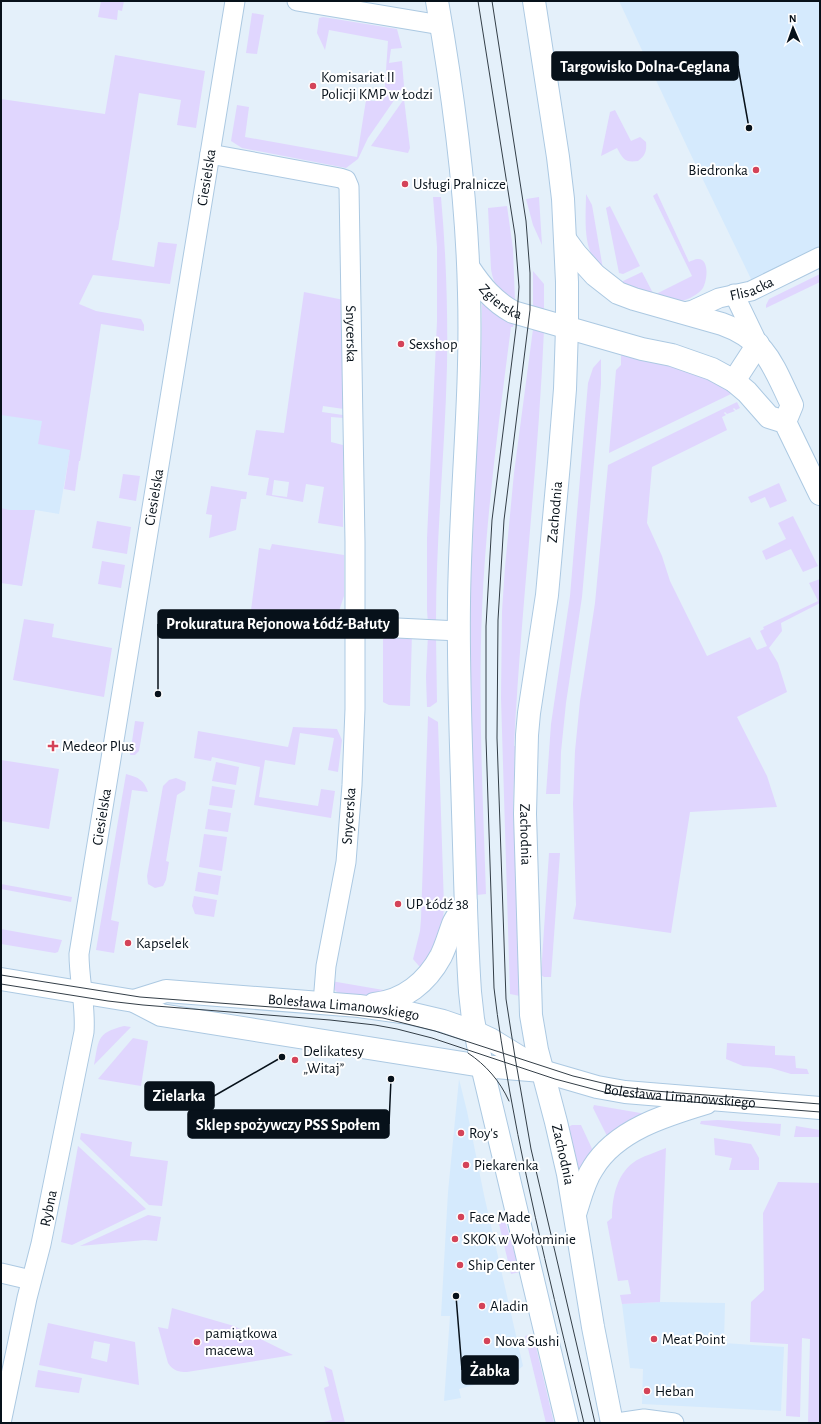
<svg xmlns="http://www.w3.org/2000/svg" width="821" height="1424" viewBox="0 0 821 1424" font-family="'Alegreya Sans',sans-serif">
	<rect width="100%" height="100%" fill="#e4f0fa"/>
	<g fill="#d5eafd">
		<path d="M619 1H820V248L752 281 690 153Z"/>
		<path d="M1 283 71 445 59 514 35 510 22 586 1 582Z"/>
		<path d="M459 1079 467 1111 484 1195 523 1366 512 1375 459 1389 461 1398 444 1401 450 1316H441L448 1192Z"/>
		<path d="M660 1302 725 1303 724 1343 784 1347 781 1411 642 1404 643 1369 630 1368 622 1304Z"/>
	</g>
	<g fill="#e0d6fe" fill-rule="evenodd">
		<path d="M101 1H124L122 11 118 10 117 20 98 17Z"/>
		<path d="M252 13 264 15 257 54 246 53Z"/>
		<path d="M323 17 397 29 402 48 391 49 389 63 402 61 404 86 368 138 358 159 346 168 242 148 231 141 237 105 249 107 245 137 357 157 366 100 374 101 384 99 388 41 329 30 325 50 317 33 319 18Z"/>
		<path d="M115 55 205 71 196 128 177 125 181 100 139 93 118 230H117L112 260 154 267 158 242 177 244 170 284 93 275 79 304 96 311 141 319 144 325V331L101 324 80 461H79L75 491 64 489 70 450 38 444 42 421 1 415V99L105 114Z"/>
		<path d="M404 99 410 148 408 153 371 146Z"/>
		<path d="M615 110 631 141 640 137 646 142C647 151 645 156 638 161 625 163 623 159 617 148L601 156 610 112Z"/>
		<path d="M657 193 689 262C691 261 695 259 698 259 710 259 707 281 703 288 696 297 685 301 675 302L623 285V281L642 272 654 295 692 276 653 196Z"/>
		<path d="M586 194 592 205 603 269C600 266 596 262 593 257 583 241 586 212 586 194Z"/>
		<path d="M433 197H441C446 253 448 310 447 366 445 451 436 536 436 621L428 624 427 610V538L437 321V247Z"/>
		<path d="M539 197 542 245 533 225 526 199Z"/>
		<path d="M507 206 513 249 515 302C501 291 494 288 491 269L488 208Z"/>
		<path d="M610 206 640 266 623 274 619 273 606 208Z"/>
		<path d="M533 271 544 284V312L533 308Z"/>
		<path d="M820 274V282L766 308V305L769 299Z"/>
		<path d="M304 292 344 300V409L323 406 322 412 343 415 344 418 331 417V442L343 445V527L318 523 324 487 306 484 303 502 266 495 269 478 248 475 256 430 284 433ZM274 480 289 482 287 497 272 495Z"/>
		<path d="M482 301C491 312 500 318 514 322L513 327H511C499 421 486 515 482 610 478 705 483 799 486 894L477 895 472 746 470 604 477 439 478 438 481 377Z"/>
		<path d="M531 326 544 330C538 469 521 607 514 746H515L513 807 520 996 510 994 501 698 502 611 505 567 514 473 533 329H531Z"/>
		<path d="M621 355 664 363 704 376 733 393 609 453 616 370 621 365Z"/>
		<path d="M601 359V384L582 597 566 703 561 752 560 794H546L551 724 570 596 588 383 593 368Z"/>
		<path d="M737 402 740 408 736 410 734 408 733 409 735 411 727 414 725 412 724 413 726 415 722 417 727 430 652 467 647 523 662 556 670 581 707 656 750 637 757 650 767 646 760 631 764 629 763 627 818 601 809 583 820 579V603L781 623 782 631 769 648 778 663 787 692 737 717 767 776 777 807 690 812 671 933 573 919 576 905 573 804 575 751 580 701 595 603 608 465Z"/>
		<path d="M123 474 140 476 136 501 119 498Z"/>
		<path d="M779 483 787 501 770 508 765 497 751 503 748 497Z"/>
		<path d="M211 486 247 492 246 499H241L236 530 209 538 212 515 206 514Z"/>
		<path d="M1 508 9 510H35L22 586 1 583Z"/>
		<path d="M793 516 818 566 803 572 791 549 766 560 762 551 786 539 778 523Z"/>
		<path d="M97 521 131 527 127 554 92 548Z"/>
		<path d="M272 544 344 555V596L339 611 338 618 269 617 250 618 259 548 270 550Z"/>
		<path d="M102 561 125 565 121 588 98 584Z"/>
		<path d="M24 619 54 624 52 637 112 648 104 697 13 680Z"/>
		<path d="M412 633 410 706 389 705 383 702V639L390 635Z"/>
		<path d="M428 634 436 638 437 702 430 707H427L426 677Z"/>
		<path d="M428 716 438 722 444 906 443 921 440 936 423 967 419 966 413 959 420 931 421 919Z"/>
		<path d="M135 721 144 722 139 751 135 755H130Z"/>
		<path d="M293 727 337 729 342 740 338 772 328 770 334 738 300 733 295 765 265 760 259 797 318 806 321 789 335 791 331 818 254 805 260 767 212 757 211 761 194 758 198 731 288 747Z"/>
		<path d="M1 760 59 769 49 829 1 821Z"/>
		<path d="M216 762 239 767 236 785 212 781Z"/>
		<path d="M126 774C138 777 144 780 148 792L132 790 111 920 119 922 114 953 96 950Z"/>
		<path d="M176 778 186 782 185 790 177 795 166 861 169 862 166 880 163 886 155 888 148 884 147 876 163 786 169 780Z"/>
		<path d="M212 786 235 790 232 808 209 805Z"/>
		<path d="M208 809 231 813 228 832 205 829Z"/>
		<path d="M204 834 227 837 222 871 199 867Z"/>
		<path d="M549 853H560L551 977H544L541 975Z"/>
		<path d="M198 872 221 876 218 895 195 891Z"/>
		<path d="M1 884 72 897 71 902 1 889Z"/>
		<path d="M194 896 217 900 214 917 195 914 192 906Z"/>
		<path d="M1 929 62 940 58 952 55 953 1 944Z"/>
		<path d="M331 981 395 992C379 995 333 1006 331 981Z"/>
		<path d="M124 1026 131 1027 94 1065C99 1040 96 1033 124 1026Z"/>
		<path d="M133 1038 148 1041 141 1086 98 1079Z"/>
		<path d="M727 1043 775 1046V1055L795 1056 796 1068 807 1069 809 1074H791L771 1068 743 1066 726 1059Z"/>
		<path d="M594 1105 652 1115 608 1138 593 1108Z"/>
		<path d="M718 1120 781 1124 780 1136 700 1124 701 1121Z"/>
		<path d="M572 1125H581L594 1153 579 1178 568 1127Z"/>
		<path d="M796 1126 820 1130V1137H794Z"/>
		<path d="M81 1133 132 1142 130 1156 168 1161 162 1206 149 1205 80 1139Z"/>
		<path d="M714 1138 751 1144 759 1158V1170H729L732 1158 715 1155Z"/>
		<path d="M78 1146 146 1209 72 1245 61 1242Z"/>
		<path d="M666 1148 660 1302 622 1304 620 1295 631 1294 628 1280 618 1281 607 1222 612 1218C612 1197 617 1172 637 1160 646 1155 657 1152 666 1148Z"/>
		<path d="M778 1182 820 1183V1423H808L810 1339 802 1338 800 1417 786 1416 788 1344 750 1342 751 1302 764 1290 763 1213Z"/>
		<path d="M148 1215 161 1217 157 1241 145 1240 80 1246Z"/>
		<path d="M497 1216 504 1217 520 1272 511 1274Z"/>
		<path d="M172 1308 234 1326 293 1355 187 1372C179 1372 173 1371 168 1363L158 1327 168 1329Z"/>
		<path d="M48 1323 135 1342 139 1385 39 1365ZM94 1341 110 1344 107 1362 91 1358Z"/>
		<path d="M533 1334 554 1423H546L525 1336Z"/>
		<path d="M324 1366 332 1370 345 1423H319L332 1420 324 1388 329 1386Z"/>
		<path d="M38 1370 82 1378 79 1393 35 1387Z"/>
	</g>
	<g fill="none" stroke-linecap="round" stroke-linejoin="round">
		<g stroke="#acc9e2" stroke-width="21">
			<g id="minor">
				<path d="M297 1 441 25"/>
				<path id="s1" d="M210 154 340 178 346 180 349 187 355 542V709L352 785 346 862 326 966 323 1003"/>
				<path d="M734 294 758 344"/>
				<path id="s2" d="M680 313 693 310 719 298 751 291 820 257"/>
				<path d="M356 626 459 631"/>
				<path d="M1 1273 31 1280"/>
				<path id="s3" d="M1 1423 27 1298 41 1244 84 1032C86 1006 79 980 79 954L235 1"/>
				<path d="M617 1423 644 1419 674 1423"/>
			</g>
		</g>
		<g stroke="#acc9e2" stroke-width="24">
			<g id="tertiary">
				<path d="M565 239 576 254 595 275 618 293 634 299 722 324C767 340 773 366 792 405L785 422"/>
				<path id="s4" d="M469 268C481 286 493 301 513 312L642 349 672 355 712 369 734 381 747 392 769 417 785 422 820 494"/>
				<path d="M734 381 758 344"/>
				<path id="s5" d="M1 979 134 1001 161 1015 482 1066 542 1071 597 1087 625 1092 820 1108"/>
				<path id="s6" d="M134 1001 166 991 359 1006 409 1013 443 1021 475 1032 490 1039 539 1069"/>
				<path d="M374 1004C404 1001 427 982 441 956 446 946 449 935 453 924 456 917 462 910 466 903"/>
				<path d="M575 1214C580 1199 584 1181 593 1168 616 1130 666 1115 706 1103"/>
			</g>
		</g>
		<g stroke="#acc9e2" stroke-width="24">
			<g id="secondary">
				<path d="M437 1C454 98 467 195 469 293 472 397 460 499 459 603 458 672 461 742 463 812 465 872 466 932 470 992L473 1019 482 1066 567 1423"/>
				<path id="s7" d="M534 1 558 157 563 199 567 282V328L565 389 559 463 547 595 529 713 527 735 525 814 531 1015 537 1050 556 1122 568 1174 593 1327 612 1423"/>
			</g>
		</g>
		<use href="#minor" stroke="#fff" stroke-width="19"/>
		<use href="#tertiary" stroke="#fff" stroke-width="22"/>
		<use href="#secondary" stroke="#fff" stroke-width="22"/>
		<g stroke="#333e47" stroke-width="1">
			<path d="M478 1 515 235 519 287 516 328 492 520 486 626V738L494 988C498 1024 504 1058 510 1093 530 1204 558 1313 584 1423"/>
			<path d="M492 1 526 221 530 273V310L504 520 498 620 497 738 506 999 515 1057 531 1149 595 1423"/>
			<path d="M1 975 140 997 298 1009 383 1018 435 1031 573 1076 615 1086 655 1091 820 1104"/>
			<path d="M1 984 108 1001 143 1005 330 1020 375 1025 397 1029 432 1038 555 1079 608 1093 641 1098 820 1112"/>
			<path d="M468 1053C486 1065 500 1081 509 1101"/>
		</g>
	</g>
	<g fill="#d44358" stroke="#fff" stroke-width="1.5">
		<circle cx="313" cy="86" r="4"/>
		<circle cx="756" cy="170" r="4"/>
		<circle cx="405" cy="184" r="4"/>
		<circle cx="401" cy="344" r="4"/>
		<path d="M51 740h4v4h4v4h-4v4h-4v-4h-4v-4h4z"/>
		<circle cx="398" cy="904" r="4"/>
		<circle cx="128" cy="943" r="4"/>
		<circle cx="295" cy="1060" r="4"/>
		<circle cx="461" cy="1133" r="4"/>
		<circle cx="466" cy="1165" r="4"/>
		<circle cx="461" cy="1217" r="4"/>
		<circle cx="455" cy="1239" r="4"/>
		<circle cx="460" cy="1265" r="4"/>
		<circle cx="482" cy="1306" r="4"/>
		<circle cx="654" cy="1339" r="4"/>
		<circle cx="487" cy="1341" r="4"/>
		<circle cx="197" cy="1342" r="4"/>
		<circle cx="647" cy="1391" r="4"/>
	</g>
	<g text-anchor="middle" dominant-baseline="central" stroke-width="4" stroke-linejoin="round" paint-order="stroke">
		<g font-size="15" fill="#07111a" stroke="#fff" text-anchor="start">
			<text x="321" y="77">Komisariat II<tspan x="321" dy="17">Policji KMP w Łodzi</tspan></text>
			<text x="748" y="170" text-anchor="end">Biedronka</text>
			<text x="413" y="184">Usługi Pralnicze</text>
			<text x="409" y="344">Sexshop</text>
			<text x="62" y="746">Medeor Plus</text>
			<text x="406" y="904">UP Łódź 38</text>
			<text x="136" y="943">Kapselek</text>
			<text x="303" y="1051">Delikatesy<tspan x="303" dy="17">„Witaj”</tspan></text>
			<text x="469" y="1133">Roy's</text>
			<text x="474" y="1165">Piekarenka</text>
			<text x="469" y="1217">Face Made</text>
			<text x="463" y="1239">SKOK w Wołominie</text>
			<text x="468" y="1265">Ship Center</text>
			<text x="490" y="1306">Aladin</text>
			<text x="205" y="1333">pamiątkowa<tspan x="205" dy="17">macewa</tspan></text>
			<text x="662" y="1339">Meat Point</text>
			<text x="495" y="1341">Nova Sushi</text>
			<text x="655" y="1391">Heban</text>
		</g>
		<g font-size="15" fill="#07111a" stroke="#fff">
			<text stroke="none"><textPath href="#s3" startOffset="1265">Ciesielska</textPath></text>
			<text stroke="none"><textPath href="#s2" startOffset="76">Flisacka</textPath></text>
			<text stroke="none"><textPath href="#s4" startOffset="47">Zgierska</textPath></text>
			<text stroke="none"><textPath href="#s1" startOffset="293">Snycerska</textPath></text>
			<text stroke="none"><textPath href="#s3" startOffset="941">Ciesielska</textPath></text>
			<text transform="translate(555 512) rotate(-85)">Zachodnia</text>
			<text stroke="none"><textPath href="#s3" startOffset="617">Ciesielska</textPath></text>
			<text transform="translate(349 816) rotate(-86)">Snycerska</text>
			<text stroke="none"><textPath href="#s7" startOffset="838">Zachodnia</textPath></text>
			<text stroke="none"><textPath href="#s6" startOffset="212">Bolesława Limanowskiego</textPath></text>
			<text stroke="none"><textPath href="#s5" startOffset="691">Bolesława Limanowskiego</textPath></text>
			<text stroke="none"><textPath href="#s7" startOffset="1162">Zachodnia</textPath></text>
			<text stroke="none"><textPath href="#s3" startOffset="220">Rybna</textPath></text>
		</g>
	</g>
	<path fill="none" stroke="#07111a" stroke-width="1.5" d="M749 128L738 66M158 694L158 624M282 1057L214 1096M391 1079L389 1124M456 1296L462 1370"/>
	<g fill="#07111a" stroke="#fff" stroke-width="1.5">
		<circle cx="749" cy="128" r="4"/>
		<circle cx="158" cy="694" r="4"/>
		<circle cx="282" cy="1057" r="4"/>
		<circle cx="391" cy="1079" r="4"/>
		<circle cx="456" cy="1296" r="4"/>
	</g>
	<g fill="#07111a" stroke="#07111a" stroke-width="1.5">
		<rect x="552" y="52" width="186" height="28" rx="4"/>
		<rect x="158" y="610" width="240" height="28" rx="4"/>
		<rect x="145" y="1082" width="69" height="28" rx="4"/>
		<rect x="188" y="1110" width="201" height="28" rx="4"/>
		<rect x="462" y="1356" width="56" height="28" rx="4"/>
	</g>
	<g font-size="16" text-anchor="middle" font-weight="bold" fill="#fff">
		<text x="645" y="72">Targowisko Dolna-Ceglana</text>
		<text x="278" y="629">Prokuratura Rejonowa Łódź-Bałuty</text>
		<text x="179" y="1101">Zielarka</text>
		<text x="288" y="1130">Sklep spożywczy PSS Społem</text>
		<text x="490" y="1376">Żabka</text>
	</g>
	<rect width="821" height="1424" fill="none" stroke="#07111a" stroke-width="4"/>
	<g transform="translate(793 28) rotate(358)" stroke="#ffffff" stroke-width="3" paint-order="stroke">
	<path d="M0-3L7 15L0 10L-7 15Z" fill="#07111a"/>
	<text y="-6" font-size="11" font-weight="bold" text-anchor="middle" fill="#07111a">N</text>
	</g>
</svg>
